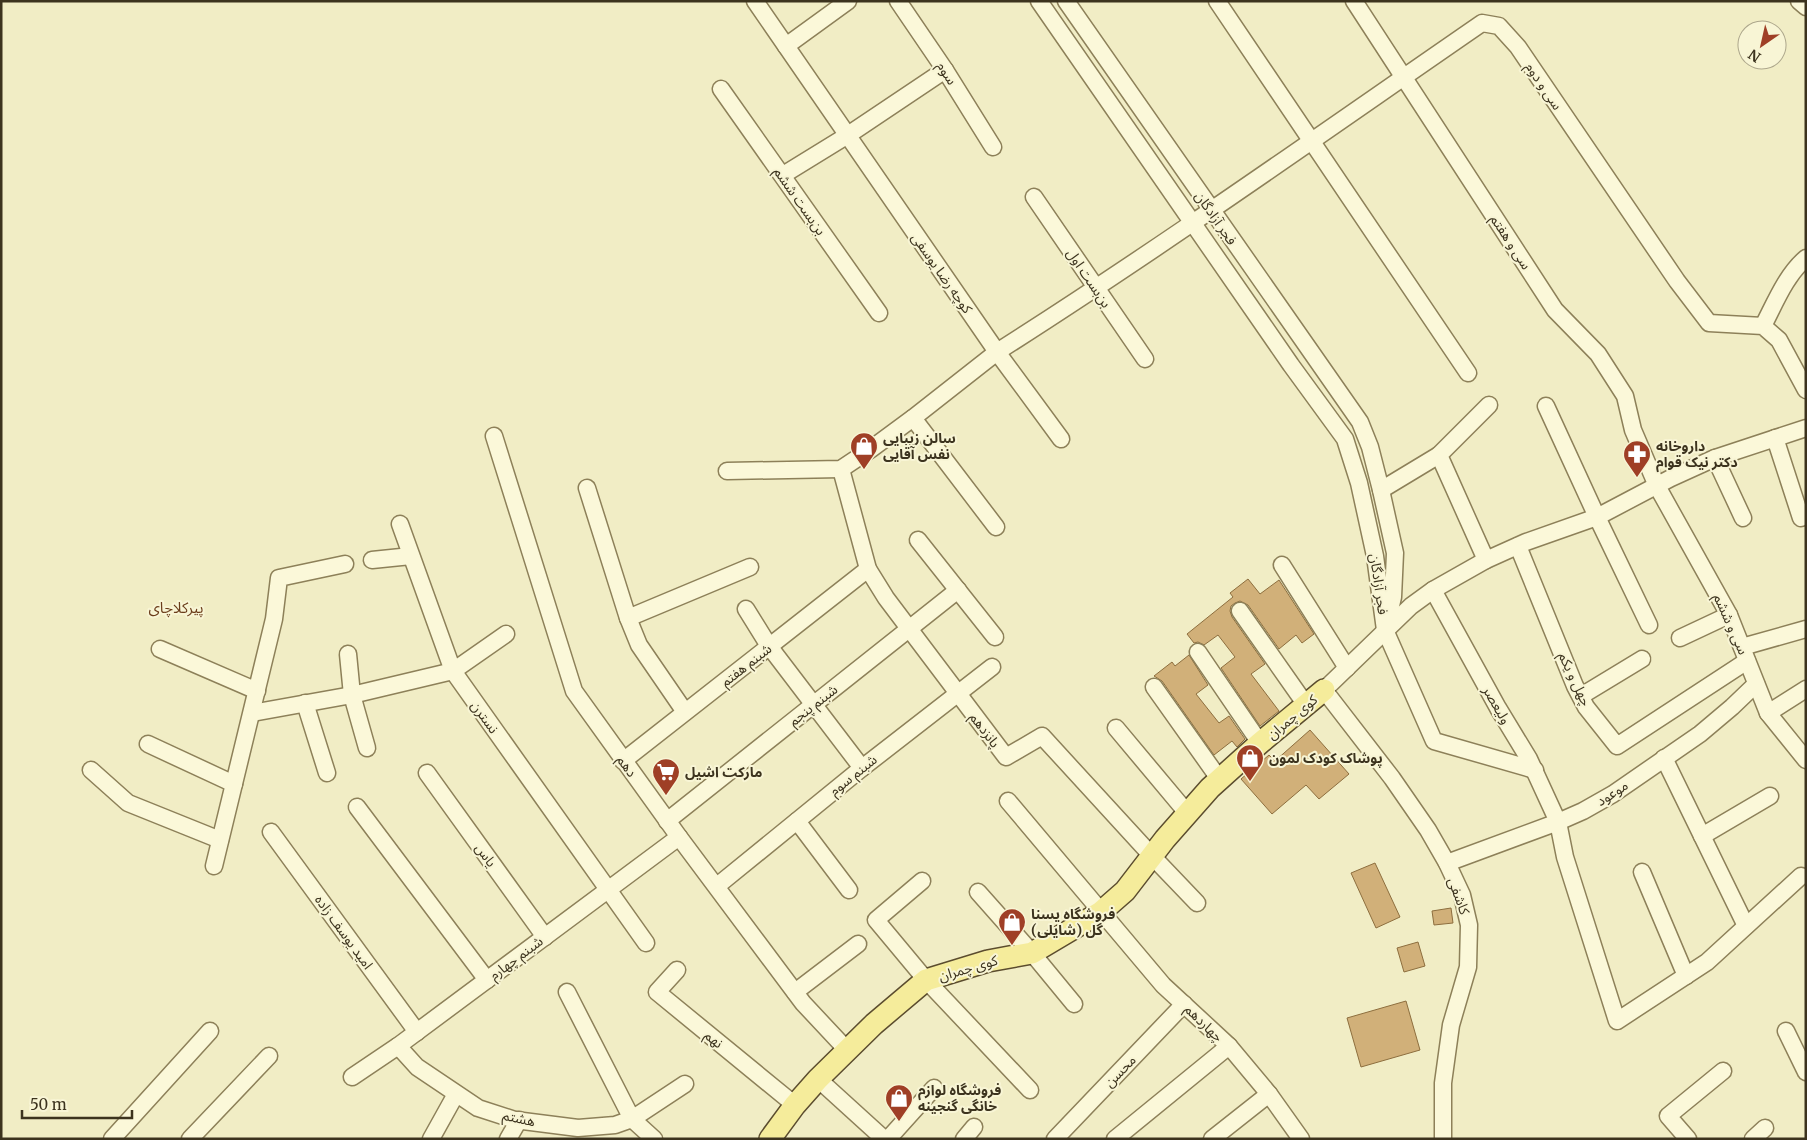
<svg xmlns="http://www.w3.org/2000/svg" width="1807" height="1140" viewBox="0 0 1807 1140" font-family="Merriweather,'Noto Sans Arabic',serif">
	<rect width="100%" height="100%" fill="#f1edc5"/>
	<g fill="#d1b079" stroke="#8d6e3e">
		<path d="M1248 579 1260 594 1279 580 1314 634 1302 643 1296 635 1279 649 1248 605 1240 601 1235 603 1231 606 1230 611 1232 617 1265 664 1251 674 1279 711 1260 726 1221 668 1235 657 1218 635 1204 645 1198 642 1194 643 1187 634 1233 597 1230 593Z"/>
		<path d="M1189 655 1208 685 1196 694 1219 723 1229 716 1245 739 1237 747 1232 741 1214 755 1162 681 1154 676 1172 662 1175 666Z"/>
		<path d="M1310 730 1349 774 1319 799 1306 785 1272 814 1241 779 1269 755 1275 761Z"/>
		<path d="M1375 863 1400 917 1376 928 1351 873Z"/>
		<path d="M1451 908 1453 923 1434 925 1432 911Z"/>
		<path d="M1418 942 1425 966 1404 972 1397 948Z"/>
		<path d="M1406 1001 1420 1050 1361 1067 1347 1018Z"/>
	</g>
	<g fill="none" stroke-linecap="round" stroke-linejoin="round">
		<g stroke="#8d8059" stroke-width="19">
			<g id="minor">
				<path d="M755 1 997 352C1162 247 1321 134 1482 23L1499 26 1518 47 1677 281 1709 323 1763 326 1779 340 1806 390"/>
				<path d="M898 1 945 70 993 147"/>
				<path d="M1039 1 1291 365 1345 439 1359 483 1375 556 1385 630 1434 741 1535 770"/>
				<path d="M1066 1 1360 422 1370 447 1381 490 1395 553 1393 597 1387 623"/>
				<path d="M1217 1 1468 373"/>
				<path d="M1354 1 1555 310 1598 354 1625 396 1633 430 1657 486 1729 615 1768 713 1806 760"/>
				<path d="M1799 1 1806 7"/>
				<path d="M786 46 848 1"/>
				<path d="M721 89 879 313"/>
				<path d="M783 175 848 135 945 70"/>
				<path d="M1034 197 1145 359"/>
				<path d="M1763 326C1775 303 1786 275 1806 258"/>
				<path d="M1546 406 1597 517 1649 625"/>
				<path d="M913 418 996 527"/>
				<path d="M494 436 574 691 679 837 803 1003 847 1050"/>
				<path d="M1775 438 1801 518"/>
				<path d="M1715 458 1743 518"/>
				<path d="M841 469 868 569 886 598 1006 757 1042 736 1152 856 1197 903"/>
				<path d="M727 471 841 469 871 449 913 418 997 352 1061 439"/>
				<path d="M587 488 628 618 639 645 685 712"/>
				<path d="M1381 490 1439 455"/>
				<path d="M400 524 453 671 646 943"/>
				<path d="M918 540 995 637"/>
				<path d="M1518 546 1575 686 1586 707 1617 746 1747 661"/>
				<path d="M372 560 411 556"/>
				<path d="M1486 560 1439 455 1489 405"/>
				<path d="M1282 565 1347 668"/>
				<path d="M1433 590 1498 708 1529 759 1558 822 1565 857 1617 1021 1707 962 1801 876"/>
				<path d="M746 609 769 646 862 768"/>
				<path d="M1240 611 1306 705"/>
				<path d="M628 618 750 567"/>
				<path d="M1680 638 1729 615"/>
				<path d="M1742 647 1806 629"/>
				<path d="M160 649 257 691"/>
				<path d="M1198 652 1260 743"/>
				<path d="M348 654 352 695 367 748"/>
				<path d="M1154 687 1220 780"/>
				<path d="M1581 696 1642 659"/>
				<path d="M305 703 327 773"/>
				<path d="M252 713 352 695 453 671 506 634"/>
				<path d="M1768 713 1806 689"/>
				<path d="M1116 728 1188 814"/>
				<path d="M148 744 234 784"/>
				<path d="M1664 758 1746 926"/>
				<path d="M623 761 868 569"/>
				<path d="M91 770 128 803 220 840"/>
				<path d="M427 773 545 937"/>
				<path d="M1008 801 1163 985 1229 1046 1269 1094 1301 1139"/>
				<path d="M357 807 487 980"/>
				<path d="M667 821 958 590"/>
				<path d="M797 821 849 890"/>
				<path d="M271 832 417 1032"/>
				<path d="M1702 836 1770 796"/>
				<path d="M1447 863 1558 822 1583 811 1613 794 1700 734 1732 707 1756 684"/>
				<path d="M214 866 274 619 279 578 345 564"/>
				<path d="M1642 872 1686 976"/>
				<path d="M922 881 876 920 926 980 1030 1090"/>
				<path d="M717 886 862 768 992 667"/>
				<path d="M978 892 1032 953 1074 1004"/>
				<path d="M677 970 657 992 795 1105"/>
				<path d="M567 992 632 1119 685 1084"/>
				<path d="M795 992 858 944"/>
				<path d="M1786 1031 1806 1072"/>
				<path d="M398 1046 417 1067 478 1108 515 1120 578 1128 615 1125 632 1119 654 1139"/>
				<path d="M352 1077 398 1046 679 837"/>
				<path d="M818 1079 884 1139"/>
				<path d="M112 1139 210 1031"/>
				<path d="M190 1139 269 1056"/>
				<path d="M431 1139 456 1094"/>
				<path d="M508 1139 519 1120"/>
				<path d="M888 1139 934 1088"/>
				<path d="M964 1139 974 1127"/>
				<path d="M1055 1139 1184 1004"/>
				<path d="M1115 1139 1229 1046"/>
				<path d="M1212 1139 1269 1094"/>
				<path d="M1443 1139V1083L1451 1025 1468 967 1469 925 1462 895 1447 863 1428 830 1392 778 1324 690 1411 606 1433 590 1486 560 1526 542 1597 517 1671 478 1715 458 1806 428"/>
				<path d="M1688 1139 1668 1116 1723 1071"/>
				<path d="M1753 1139 1765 1128"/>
			</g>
		</g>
		<g stroke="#5b4c2e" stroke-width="24">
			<path id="major" d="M770 1139 795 1105 818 1079 874 1024 926 980 988 961 1032 953 1101 912 1125 891 1165 839 1210 788 1260 743 1324 690"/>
		</g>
		<use href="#minor" stroke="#fbf8d9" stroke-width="16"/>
		<use href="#major" stroke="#f5ec9b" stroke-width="21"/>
	</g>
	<defs>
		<g id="shop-pin" transform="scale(1.4375)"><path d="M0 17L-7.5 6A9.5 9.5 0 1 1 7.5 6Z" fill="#9f3f26" stroke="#f8f5d5"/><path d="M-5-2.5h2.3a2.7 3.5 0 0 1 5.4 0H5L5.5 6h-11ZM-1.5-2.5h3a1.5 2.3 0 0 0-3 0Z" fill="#fff"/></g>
		<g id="pharmacy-pin" transform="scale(1.4375)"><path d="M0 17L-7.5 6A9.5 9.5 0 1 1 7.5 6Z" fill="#9f3f26" stroke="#f8f5d5"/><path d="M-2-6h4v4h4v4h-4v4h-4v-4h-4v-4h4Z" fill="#fff"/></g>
		<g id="supermarket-pin" transform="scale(1.4375)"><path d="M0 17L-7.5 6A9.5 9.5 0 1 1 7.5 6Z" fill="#9f3f26" stroke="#f8f5d5"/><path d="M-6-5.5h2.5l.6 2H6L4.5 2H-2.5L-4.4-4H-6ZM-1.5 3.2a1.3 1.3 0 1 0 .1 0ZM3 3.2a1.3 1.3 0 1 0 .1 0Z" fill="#fff"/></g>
	</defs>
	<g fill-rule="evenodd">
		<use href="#shop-pin" x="864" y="446"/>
		<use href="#pharmacy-pin" x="1637" y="454"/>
		<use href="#shop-pin" x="1250" y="758"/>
		<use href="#supermarket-pin" x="666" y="772"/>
		<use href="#shop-pin" x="1012" y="922"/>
		<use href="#shop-pin" x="899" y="1098"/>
	</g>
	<g text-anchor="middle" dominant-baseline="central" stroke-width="4" stroke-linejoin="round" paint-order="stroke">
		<g font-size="14" fill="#3c331e" stroke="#f8f5d5">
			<text transform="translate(947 73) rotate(57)">سوم</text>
			<text transform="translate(1544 86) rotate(56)">سی و دوم</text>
			<text transform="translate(800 201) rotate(55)">بن‌بست ششم</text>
			<text transform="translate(1216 218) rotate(55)">فجر آزادگان</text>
			<text transform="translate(1511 242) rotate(57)">سی و هفتم</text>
			<text transform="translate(942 273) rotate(55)">کوچه رضا یوسفی</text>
			<text transform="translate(1089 278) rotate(56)">بن‌بست اول</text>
			<text transform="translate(1379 584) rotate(82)">فجر آزادگان</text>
			<text transform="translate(1731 624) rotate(66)">سی و ششم</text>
			<text transform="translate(746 665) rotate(-38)">شبنم هفتم</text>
			<text transform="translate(1575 679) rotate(65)">چهل و یکم</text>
			<text transform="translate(813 705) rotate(-38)">شبنم پنجم</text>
			<text transform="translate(1497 705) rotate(60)">ولیعصر</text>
			<text transform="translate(485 717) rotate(54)">نسترن</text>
			<text transform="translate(1292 717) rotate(-40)">کوی چمران</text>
			<text transform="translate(985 730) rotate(53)">پانزدهم</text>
			<text transform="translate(627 766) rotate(54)">دهم</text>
			<text transform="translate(853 775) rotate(-39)">شبنم سوم</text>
			<text transform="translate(1612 793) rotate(-33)">موعود</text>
			<text transform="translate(486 855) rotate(54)">یاس</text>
			<text transform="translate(1459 896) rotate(70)">کاشفی</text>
			<text transform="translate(344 932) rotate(54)">امید یوسف زاده</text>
			<text transform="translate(516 958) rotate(-37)">شبنم چهارم</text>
			<text transform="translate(968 968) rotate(-16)">کوی چمران</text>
			<text transform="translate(1204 1023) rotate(44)">چهاردهم</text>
			<text transform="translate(714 1039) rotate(39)">نهم</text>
			<text transform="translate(1120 1071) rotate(-46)">محسن</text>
			<text transform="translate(519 1118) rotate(12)">هشتم</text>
		</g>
		<g font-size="14" font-weight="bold" fill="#3c331e" stroke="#f8f5d5" text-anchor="start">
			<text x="883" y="438">سالن زیبایی<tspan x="883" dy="16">نفس آقایی</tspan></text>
			<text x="1656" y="446">داروخانه<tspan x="1656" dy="16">دکتر نیک قوام</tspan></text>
			<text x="1269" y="758">پوشاک کودک لمون</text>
			<text x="685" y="772">مارکت اشیل</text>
			<text x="1031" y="914">فروشگاه یسنا<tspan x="1031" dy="16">گل (شایلی)</tspan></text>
			<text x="918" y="1090">فروشگاه لوازم<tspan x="918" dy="16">خانگی گنجینه</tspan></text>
		</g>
		<g font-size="15" fill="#6b3d1b" stroke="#f8f5d5">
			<text x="176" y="607">پیرکلاچای</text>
		</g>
	</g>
	<rect width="1807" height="1140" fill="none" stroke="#3c331e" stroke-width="5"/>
	<g transform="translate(1762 45) rotate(214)"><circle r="24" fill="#f8f5d5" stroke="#ada78c"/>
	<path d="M0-4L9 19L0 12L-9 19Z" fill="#9f3f26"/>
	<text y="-8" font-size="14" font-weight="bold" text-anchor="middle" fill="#3c331e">N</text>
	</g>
	<path d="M22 1110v8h110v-8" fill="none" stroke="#3c331e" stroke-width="2.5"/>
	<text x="30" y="1110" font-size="15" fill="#3c331e" stroke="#f8f5d5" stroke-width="4" paint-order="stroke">50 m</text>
</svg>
